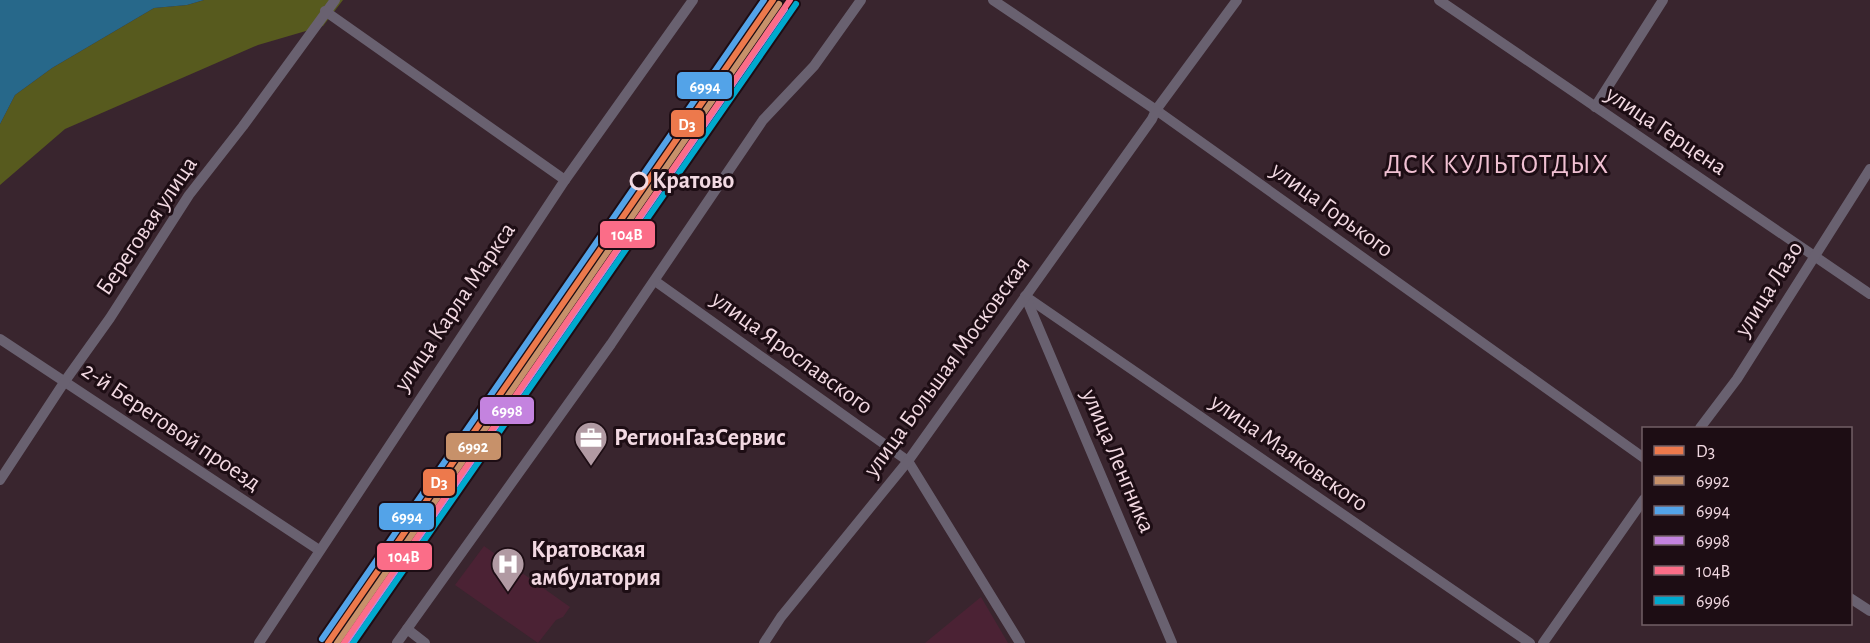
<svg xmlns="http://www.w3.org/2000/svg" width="1870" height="643" viewBox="0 0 1870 643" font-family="'Alegreya Sans',sans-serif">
	<rect width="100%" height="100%" fill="#39252e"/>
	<g fill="#4b2234">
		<path d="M484 546 570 607 563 617 556 620 538 643 455 585Z"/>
		<path d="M981 597 1008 643H925Z"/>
	</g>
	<path fill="#575a1e" d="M204 0H343L323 26 258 45 65 129 0 185V124L15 95 52 68 154 8 187 5Z"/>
	<path fill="#27688a" d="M0 0H204L187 5 154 8 52 68 15 95 0 124Z"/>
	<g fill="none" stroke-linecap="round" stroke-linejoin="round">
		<g stroke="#696170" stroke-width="10">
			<path d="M993 0 1156 110 1644 458"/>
			<path d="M1439 0 1870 294"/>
			<path d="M325 11 565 180"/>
			<path d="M1595 107 1663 0"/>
			<path d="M655 281 908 461 1020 643"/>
			<path d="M1025 296 1530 643"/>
			<path d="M1026 298 1172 643"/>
			<path d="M0 339 319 550"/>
			<path d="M1700 428 1737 379 1870 169"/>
			<path d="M0 480 65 381 110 318 189 195 243 126 335 0"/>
			<path d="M1850 598 1870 611"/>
			<path d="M407 629 425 643"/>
			<path d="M259 643 565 180 693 0"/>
			<path d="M397 643 611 344 763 120 814 66 861 0"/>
			<path d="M764 643 781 617 908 461 1152 119 1156 110 1237 0"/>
			<path d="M1543 643 1644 499"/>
		</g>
		<g stroke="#1d0d14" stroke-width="10">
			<path id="rail-1" d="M328 643 773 0"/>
		</g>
		<g stroke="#1d0d14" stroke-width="10">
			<path id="rail-2" d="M337 643 779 4"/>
		</g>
		<g stroke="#1d0d14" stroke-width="10">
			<path id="rail-3" d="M322 639 764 0"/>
		</g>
		<g stroke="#1d0d14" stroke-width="10">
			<path id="rail-4" d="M346 643 785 9"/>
		</g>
		<g stroke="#1d0d14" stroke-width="10">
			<path id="rail-5" d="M344 643 790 0"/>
		</g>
		<g stroke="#1d0d14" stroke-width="10">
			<path id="rail-6" d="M353 643 796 4"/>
		</g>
		<use href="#rail-1" stroke="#ed794c" stroke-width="6"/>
		<use href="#rail-2" stroke="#c7916a" stroke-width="6"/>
		<use href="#rail-3" stroke="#53a3e8" stroke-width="6"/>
		<use href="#rail-4" stroke="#c483df" stroke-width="6"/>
		<use href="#rail-5" stroke="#fb6d88" stroke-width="6"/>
		<use href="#rail-6" stroke="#00a9ce" stroke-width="6"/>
	</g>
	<defs>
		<g id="office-pin" transform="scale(1.725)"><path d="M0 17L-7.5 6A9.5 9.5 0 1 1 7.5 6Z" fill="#b19aa3" stroke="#1d0d14"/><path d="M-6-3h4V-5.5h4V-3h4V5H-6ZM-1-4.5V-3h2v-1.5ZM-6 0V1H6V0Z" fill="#fff"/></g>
		<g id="hospital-pin" transform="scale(1.725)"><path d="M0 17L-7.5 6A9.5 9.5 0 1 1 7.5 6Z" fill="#b19aa3" stroke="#1d0d14"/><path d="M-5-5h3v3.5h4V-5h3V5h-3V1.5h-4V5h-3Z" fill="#fff"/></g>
	</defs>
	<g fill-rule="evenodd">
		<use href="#office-pin" x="591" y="438"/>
		<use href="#hospital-pin" x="508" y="564"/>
	</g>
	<circle fill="#1d0d14" stroke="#f2d9e2" stroke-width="3" cx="639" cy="181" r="8"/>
	<g text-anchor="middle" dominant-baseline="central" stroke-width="6" stroke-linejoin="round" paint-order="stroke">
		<g font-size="24" fill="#f2d9e2" stroke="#1d0d14">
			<text transform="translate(1666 131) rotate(34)">улица Герцена</text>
			<text transform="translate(1332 210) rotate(36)">улица Горького</text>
			<text transform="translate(147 226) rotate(-56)">Береговая улица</text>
			<text transform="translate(1769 289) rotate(-58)">улица Лазо</text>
			<text transform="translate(455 307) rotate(-56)">улица Карла Маркса</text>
			<text transform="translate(792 353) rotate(36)">улица Ярославского</text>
			<text transform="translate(947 367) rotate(-54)">улица Большая Московская</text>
			<text transform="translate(171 427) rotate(34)">2-й Береговой проезд</text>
			<text transform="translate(1289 453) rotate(35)">улица Маяковского</text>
			<text transform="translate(1118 461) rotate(67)">улица Ленгника</text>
		</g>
		<g font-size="24" font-weight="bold" fill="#f2d9e2" stroke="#1d0d14" text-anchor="start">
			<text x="652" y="181">Кратово</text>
		</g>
		<g font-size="24" font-weight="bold" fill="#f2d9e2" stroke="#1d0d14" text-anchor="start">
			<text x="614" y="438">РегионГазСервис</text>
			<text x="531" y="550">Кратовская<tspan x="531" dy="28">амбулатория</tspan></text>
		</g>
		<g font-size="27" letter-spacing="1.5" fill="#f0c0d2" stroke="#1d0d14">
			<text x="1497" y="164">ДСК КУЛЬТОТДЫХ</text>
		</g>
	</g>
	<g stroke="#1d0d14" stroke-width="2">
		<rect x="676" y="71" width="57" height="29" rx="6" fill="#53a3e8"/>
		<rect x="670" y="109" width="35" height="29" rx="6" fill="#ed794c"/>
		<rect x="599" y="220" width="57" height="29" rx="6" fill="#fb6d88"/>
		<rect x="479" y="396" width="56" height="29" rx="6" fill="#c483df"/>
		<rect x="445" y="432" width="57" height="29" rx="6" fill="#c7916a"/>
		<rect x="422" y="468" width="34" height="29" rx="6" fill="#ed794c"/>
		<rect x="378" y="502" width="57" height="29" rx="6" fill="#53a3e8"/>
		<rect x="376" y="542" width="57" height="29" rx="6" fill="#fb6d88"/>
	</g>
	<g font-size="16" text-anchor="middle" font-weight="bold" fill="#fff">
		<text x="705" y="92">6994</text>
		<text x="687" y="130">D3</text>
		<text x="627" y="240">104В</text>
		<text x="507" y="416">6998</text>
		<text x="473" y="452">6992</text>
		<text x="439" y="488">D3</text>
		<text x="407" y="522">6994</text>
		<text x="404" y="562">104В</text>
	</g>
	<rect x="1642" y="427" width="210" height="198" fill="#1d0d14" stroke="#725f66" stroke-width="1.5"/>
	<rect x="1654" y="446" width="30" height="9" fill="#ed794c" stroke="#725f66" stroke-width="1.5"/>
	<text x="1696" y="457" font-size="18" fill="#f2d9e2">D3</text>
	<rect x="1654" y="476" width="30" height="9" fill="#c7916a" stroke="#725f66" stroke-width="1.5"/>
	<text x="1696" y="487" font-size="18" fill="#f2d9e2">6992</text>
	<rect x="1654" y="506" width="30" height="9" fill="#53a3e8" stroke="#725f66" stroke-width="1.5"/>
	<text x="1696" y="517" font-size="18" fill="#f2d9e2">6994</text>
	<rect x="1654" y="536" width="30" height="9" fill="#c483df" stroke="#725f66" stroke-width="1.5"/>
	<text x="1696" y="547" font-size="18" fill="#f2d9e2">6998</text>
	<rect x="1654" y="566" width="30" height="9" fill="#fb6d88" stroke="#725f66" stroke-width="1.5"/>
	<text x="1696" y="577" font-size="18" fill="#f2d9e2">104В</text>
	<rect x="1654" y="596" width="30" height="9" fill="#00a9ce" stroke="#725f66" stroke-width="1.5"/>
	<text x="1696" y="607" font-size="18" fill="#f2d9e2">6996</text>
</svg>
